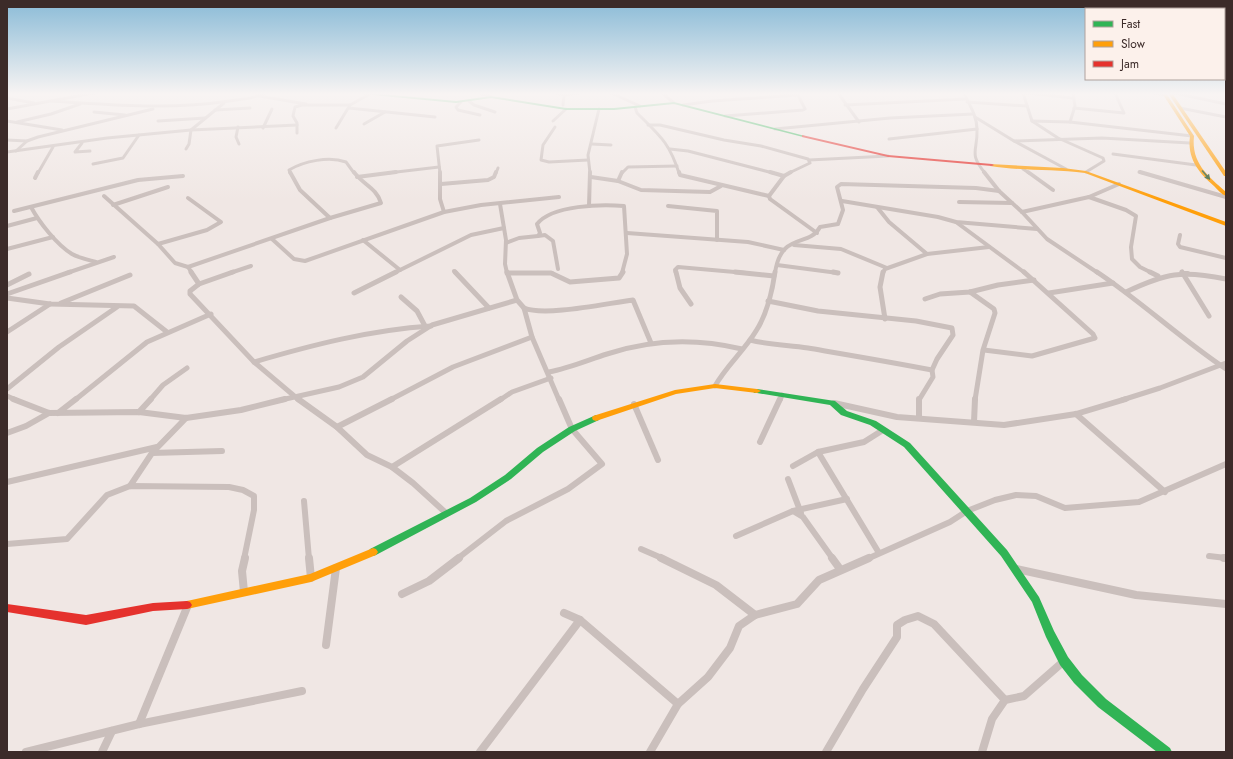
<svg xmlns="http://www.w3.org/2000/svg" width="1233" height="759" viewBox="0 0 1233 759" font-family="Jost,sans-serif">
	<rect width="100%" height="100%" fill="#f0e7e4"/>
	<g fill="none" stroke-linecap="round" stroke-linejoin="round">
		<g stroke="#cabfbc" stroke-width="3">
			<path d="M479 93 491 97"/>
			<path d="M556 93 564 95 563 105"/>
			<path d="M611 93 640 106"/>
			<path d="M662 93 674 103"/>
			<path d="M838 93 859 122"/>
			<path d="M964 93C969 104 977 116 977 129 978 152 968 152 985 173"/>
			<path d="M1023 93 1032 121 1058 138 1103 158 1104 161 1086 172"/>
			<path d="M1027 93 1073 98"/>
			<path d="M1153 93 1165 95"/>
			<path d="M1174 93 1226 104"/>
			<path d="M564 95 579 93"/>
			<path d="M259 96 306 104"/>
			<path d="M7 98 34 103"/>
			<path d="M52 101C111 105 170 110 229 101 242 99 254 99 265 93"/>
			<path d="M469 101 474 105 495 112"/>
			<path d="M461 102 456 107 458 110 480 115"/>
			<path d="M967 102 1027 106"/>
			<path d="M683 105 712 101 798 95"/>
			<path d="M845 105 966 99"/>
			<path d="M635 107 637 113C660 136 669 142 679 173"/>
			<path d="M349 108 435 117"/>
			<path d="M1074 108 1124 113 1115 93"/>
			<path d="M1180 108 1226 117"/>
			<path d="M7 109 94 93"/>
			<path d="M215 110 250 108"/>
			<path d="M94 112 125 115"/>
			<path d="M725 116 803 110 805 109 797 93"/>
			<path d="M975 117 1014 141 1066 169"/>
			<path d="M7 121 62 130"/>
			<path d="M158 121 205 118"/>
			<path d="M553 121 566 109"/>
			<path d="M1032 121 1070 122 1192 136"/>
			<path d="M17 122 51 114 80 104"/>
			<path d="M1070 122 1075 106 1073 93"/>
			<path d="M364 124 385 112"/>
			<path d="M648 125H660L724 140 761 146 808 159 810 163 789 173"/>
			<path d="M238 127 236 137 239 144"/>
			<path d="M555 127 543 145 541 160 549 162 588 160"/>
			<path d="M263 128 272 109"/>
			<path d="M336 128 350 105 368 95"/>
			<path d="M775 129 890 118 973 114"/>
			<path d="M297 133V123L293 116 295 107 302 105H350"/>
			<path d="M889 139 977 129"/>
			<path d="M7 140 27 141"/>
			<path d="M1014 141 1102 138 1190 143"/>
			<path d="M82 143 75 152 90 151"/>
			<path d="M592 144 611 145"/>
			<path d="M186 149 189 144 191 130 224 103"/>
			<path d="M670 149 688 151 773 173"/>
			<path d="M16 151 27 141 38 137 153 109"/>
			<path d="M7 152 107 138 191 130 297 125"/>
			<path d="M1113 154 1196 165"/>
			<path d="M809 160 888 156"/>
			<path d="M93 164 123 158 139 135"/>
			<path d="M1023 169 1029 173"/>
			<path d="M1139 172 1143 173"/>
			<path d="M38 173 53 147"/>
			<path d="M290 173 289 170C304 161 329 156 346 162L354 173"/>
			<path d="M388 173 439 167"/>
			<path d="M440 173 437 146 479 140"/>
			<path d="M496 173 498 168"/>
			<path d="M590 173 588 155 599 109"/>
			<path d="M622 173 628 167 677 166"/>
		</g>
		<g stroke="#cabfbc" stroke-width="4">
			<path d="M290 172 300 190 330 218"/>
			<path d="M440 172V199L444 212"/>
			<path d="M679 172 680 175 769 196"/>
			<path d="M770 172 784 176 791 172"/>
			<path d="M984 172 999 191 1022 212 1047 239 1098 273"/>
			<path d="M1028 172 1053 190"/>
			<path d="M1140 172 1226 197"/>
			<path d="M784 176 769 196 770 199 817 233"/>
			<path d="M357 177 396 172"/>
			<path d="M591 177 618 181 641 190 710 192 721 186"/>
			<path d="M35 178 38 172"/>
			<path d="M618 181 622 172"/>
			<path d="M441 184 488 180 494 177 496 172"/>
			<path d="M104 196 158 244 175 263 188 267 330 218"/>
			<path d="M1089 197 1126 210 1136 216 1131 247 1132 259 1140 267 1152 273"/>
			<path d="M842 201 938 217 956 222 1037 229"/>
			<path d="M959 202 1012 203"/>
			<path d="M500 204 506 240 505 264 507 273"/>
			<path d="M113 205 168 187"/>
			<path d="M589 206 590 172"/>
			<path d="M668 206 717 211V240"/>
			<path d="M31 207C39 222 57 245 72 254 79 258 89 260 96 262"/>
			<path d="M877 207 889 222 927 254"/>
			<path d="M14 211 138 180 183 176"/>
			<path d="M1022 212 1089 197 1119 184"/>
			<path d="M330 218 381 203C377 188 362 184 354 172"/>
			<path d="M956 222 1025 273"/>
			<path d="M7 226 37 218"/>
			<path d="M627 233 748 242 784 250"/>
			<path d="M1180 235 1178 244 1180 247 1226 258"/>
			<path d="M538 236 545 235 553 241 558 269"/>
			<path d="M272 239 294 259 305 261 444 212 481 205 559 197"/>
			<path d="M363 240 400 270"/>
			<path d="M506 243 519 238 538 236 540 233 537 224C552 205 602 204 624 206L627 254 622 273"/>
			<path d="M158 244 207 230 221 222 188 198"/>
			<path d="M794 245 841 249 887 268"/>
			<path d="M7 249 53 237"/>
			<path d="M777 265 838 273"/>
			<path d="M188 267 192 273"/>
			<path d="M454 271 456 273"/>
			<path d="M1182 272 1183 273"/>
			<path d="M67 273 114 257"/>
			<path d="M230 273 251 266"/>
			<path d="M394 273 471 235 504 228"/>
			<path d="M507 273H552"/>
			<path d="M676 273 675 270 678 267 746 273"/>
			<path d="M775 273C781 231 809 248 820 227L838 224 843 210 837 187 841 184 976 188 999 191"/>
			<path d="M883 273 885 269 927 254 989 247"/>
			<path d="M1182 273H1188"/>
		</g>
		<g stroke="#cabfbc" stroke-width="5">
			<path d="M191 272 199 284"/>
			<path d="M233 272 199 284 190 291V294L254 362 299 400"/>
			<path d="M455 272 489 308"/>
			<path d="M507 272 517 300 524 308 532 337 559 400"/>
			<path d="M676 272 680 288 691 304"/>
			<path d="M735 272 774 276"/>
			<path d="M833 272 838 273"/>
			<path d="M883 272 880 287 885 319"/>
			<path d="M1097 272C1142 302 1181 339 1226 369"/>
			<path d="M1150 272 1158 276"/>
			<path d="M1182 272 1209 316"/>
			<path d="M507 273H551L570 282 619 278 623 272"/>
			<path d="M7 285 29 274"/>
			<path d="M970 292 994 309 995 313 983 350 975 400"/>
			<path d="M1126 292C1166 273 1182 270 1226 279"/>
			<path d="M354 293 396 272"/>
			<path d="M1049 293 1113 283"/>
			<path d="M7 294 70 272"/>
			<path d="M401 297 417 311 425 326"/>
			<path d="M7 298 50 304 134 306 167 332"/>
			<path d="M925 299 940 294 970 292 998 285 1034 280"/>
			<path d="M768 301 818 311 916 321 952 328 953 335 937 359 932 370 933 377 919 400"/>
			<path d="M61 303 130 275"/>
			<path d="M524 308C545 317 608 303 633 300L651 343"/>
			<path d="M7 332 50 304"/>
			<path d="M750 340C769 345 788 345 808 348 849 355 891 362 932 370"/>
			<path d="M984 350 1032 356 1095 338 1093 334 1024 272"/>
			<path d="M254 362C312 345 370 330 431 326"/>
			<path d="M549 372C569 368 588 360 607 354 652 339 696 338 742 349"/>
			<path d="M715 386C726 366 744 351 756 331 767 314 772 293 775 272"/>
			<path d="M7 389 59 347 117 307"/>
			<path d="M7 396 16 400"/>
			<path d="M75 400 147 342 211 314"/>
			<path d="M150 400 163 385 187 368"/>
			<path d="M281 400 339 387 363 377 407 341 432 325 517 300"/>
			<path d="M390 400 453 367 532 337"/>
			<path d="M500 400 512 392 551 378"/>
			<path d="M780 400 782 395"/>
			<path d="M1122 400 1160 388 1226 363"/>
		</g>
		<g stroke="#cabfbc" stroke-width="6">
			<path d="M13 399 49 413 139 412 186 418 241 410 285 399"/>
			<path d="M298 399 337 427 367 455 392 467 413 483 446 513"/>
			<path d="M919 399V418"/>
			<path d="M834 403 897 417 1004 425 1076 414 1126 399"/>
			<path d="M634 404 658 460"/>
			<path d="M139 412 151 399"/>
			<path d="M58 413 76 399"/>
			<path d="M1076 414 1165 492"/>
			<path d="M974 422 975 399"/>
			<path d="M337 427 392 399"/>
			<path d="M7 433 26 426 49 413"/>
			<path d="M760 442 780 399"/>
			<path d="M818 452 879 553"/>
			<path d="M152 453 222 451"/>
			<path d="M793 466 818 452 864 442 883 430"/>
			<path d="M392 467 501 399"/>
			<path d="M788 479 801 513"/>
			<path d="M7 482 157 447"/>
			<path d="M130 486 152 453 186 418"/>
			<path d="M304 501 309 559"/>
			<path d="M793 511 847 499"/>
			<path d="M736 536 793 511 803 517 833 559"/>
			<path d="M7 544 67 539 107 495 130 486 229 487 243 490 254 496V510L244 559"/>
			<path d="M641 549 664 559"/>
			<path d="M1209 556 1226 558"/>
			<path d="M457 559 506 521 568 489 602 464 572 429 559 399"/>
			<path d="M867 559 950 522 967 511 995 500 1016 495 1036 496 1065 508 1139 502 1226 464"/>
		</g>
		<g stroke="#cabfbc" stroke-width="8">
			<path d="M309 558 311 578"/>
			<path d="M661 558 716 585 755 615"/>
			<path d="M832 558 840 569"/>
			<path d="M1224 558H1226"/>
			<path d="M1016 569 1136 595 1226 604"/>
			<path d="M244 592 242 571 245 558"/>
			<path d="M402 594 429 581 459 558"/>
			<path d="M564 613 580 620 678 704"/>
			<path d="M326 645 336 568"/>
			<path d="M139 724 188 605"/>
			<path d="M26 752 139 724 302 691"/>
			<path d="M102 752 112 731"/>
			<path d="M480 752 580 620"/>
			<path d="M650 752 678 704 708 677 730 648 739 626 755 615 797 604 819 580 869 558"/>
			<path d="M826 752 863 689 897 637V625L905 620 918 616 934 624 1005 700"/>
			<path d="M982 752 992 719 1005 700 1024 696 1064 661"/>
		</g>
		<g fill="#30b455" fill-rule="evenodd">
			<path d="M352 93H370L456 101 491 96 566 108H614L674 102 805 136 803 137 674 104 614 110H566L491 98 456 103Z"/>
			<path d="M754 389H757L835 401 847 411 876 421 910 443 1007 550 1039 597 1054 631 1068 657 1082 675 1106 699 1170 748 1172 752H1157L1098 707 1074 683 1060 665 1046 637 1032 602 1001 556 904 447 870 425 841 415 830 405 757 393H754L753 391Z"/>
			<path d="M596 415 599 416 600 418 599 420 575 431 543 452 511 479 476 502 376 555 373 556 370 555 368 552 370 549 470 498 505 475 537 448 569 427Z"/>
		</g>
		<g fill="#ff9f0a" fill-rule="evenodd">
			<path d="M1162 93H1166L1194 136C1191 163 1208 176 1226 192V196C1221 194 1218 190 1214 186 1198 172 1187 158 1190 136Z"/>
			<path d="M1168 93H1172L1226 172V176H1224Z"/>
			<path d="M990 164 1063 168 1086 171 1226 222V226L1085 173C1054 169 1022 171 990 166Z"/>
			<path d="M715 384 757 389 761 391 757 393 715 388 676 394 596 421 593 420 592 418 593 416 675 390Z"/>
			<path d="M373 548 376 549 378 552 376 555 311 582 187 609 184 608 182 605 184 602 187 601 310 574Z"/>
		</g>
		<g fill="#e5322d" fill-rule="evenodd">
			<path d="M802 135 888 155 992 164 994 165 992 166 888 157 802 137Z"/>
			<path d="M187 601 190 602 192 605 190 608 187 609 153 611 86 625 7 612V604L86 615 153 603Z"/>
		</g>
	</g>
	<defs><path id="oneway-solid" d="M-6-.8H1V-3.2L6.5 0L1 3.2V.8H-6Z"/></defs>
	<use fill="#37623b" href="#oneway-solid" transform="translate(1206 175) rotate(49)"/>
	<linearGradient id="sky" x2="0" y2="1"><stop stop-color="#8abbd7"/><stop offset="0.47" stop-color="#f8f4f3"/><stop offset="1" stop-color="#f8f4f3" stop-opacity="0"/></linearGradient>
	<rect width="1233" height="200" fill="url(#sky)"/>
	<rect width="1233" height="759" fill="none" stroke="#3c2b29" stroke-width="16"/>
	<rect x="1085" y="8" width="140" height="72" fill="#fcf1eb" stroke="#afa29d"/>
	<rect x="1093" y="21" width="20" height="6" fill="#30b455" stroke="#afa29d"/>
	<text x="1121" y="28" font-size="12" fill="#3c2b29">Fast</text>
	<rect x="1093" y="41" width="20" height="6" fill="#ff9f0a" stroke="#afa29d"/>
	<text x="1121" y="48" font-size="12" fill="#3c2b29">Slow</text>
	<rect x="1093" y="61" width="20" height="6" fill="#e5322d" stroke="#afa29d"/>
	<text x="1121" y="68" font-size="12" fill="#3c2b29">Jam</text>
</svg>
